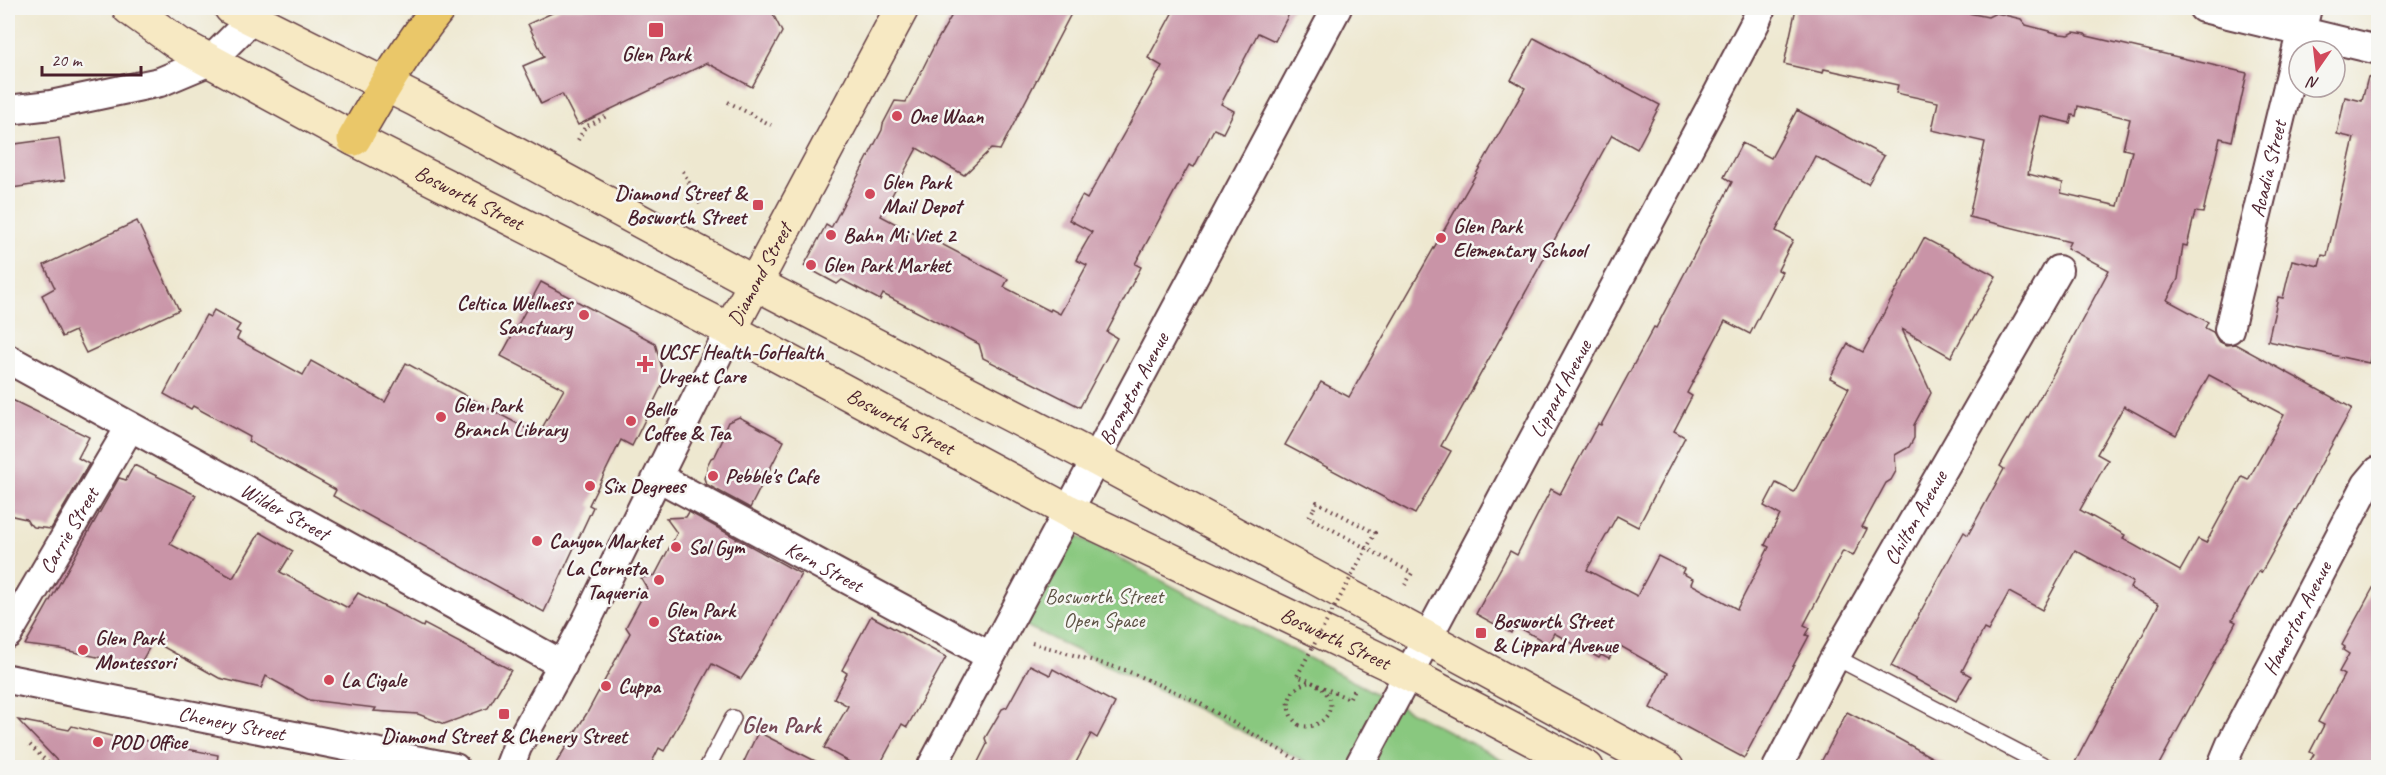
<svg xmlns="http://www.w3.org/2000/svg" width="2386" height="775" viewBox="0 0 2386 775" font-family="Caveat,sans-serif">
	<rect width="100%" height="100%" fill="#f6f6f2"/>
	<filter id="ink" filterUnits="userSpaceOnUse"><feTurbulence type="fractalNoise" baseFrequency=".0167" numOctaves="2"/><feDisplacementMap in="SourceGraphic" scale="12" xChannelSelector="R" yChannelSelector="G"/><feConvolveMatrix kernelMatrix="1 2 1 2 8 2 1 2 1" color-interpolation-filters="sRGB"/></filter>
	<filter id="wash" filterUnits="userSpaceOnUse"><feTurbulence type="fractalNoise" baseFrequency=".008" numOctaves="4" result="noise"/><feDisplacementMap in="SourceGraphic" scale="24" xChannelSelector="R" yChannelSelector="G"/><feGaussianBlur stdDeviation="1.35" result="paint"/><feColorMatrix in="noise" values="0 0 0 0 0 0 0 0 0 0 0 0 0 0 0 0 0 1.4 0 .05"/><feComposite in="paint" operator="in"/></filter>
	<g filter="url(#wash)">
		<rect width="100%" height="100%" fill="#eee8d0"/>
		<path fill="#89c87f" stroke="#6a7455" stroke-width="1.5" d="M1077 536 1516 767H1316L1026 626Z"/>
		<g id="blocks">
			<g fill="#c994a7" fill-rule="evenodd">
				<path d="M563 8H770L782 32 752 87 707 63 578 125 562 94 541 104 523 66 544 57 528 24Z"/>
				<path d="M956 8H1074L1000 150 991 149 964 175 917 148 881 216 928 241 930 238 1008 279 1004 287 1050 311 1051 309 1060 314 1087 265 1076 260 1092 232 1069 220 1082 196 1087 199 1162 66 1148 58 1175 8H1292L1275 41 1258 33 1221 104 1234 111 1223 133 1214 129 1194 167 1189 165 1135 264 1141 267 1107 332 1117 338 1080 407 983 358 979 344 883 294 880 300 842 280 837 284 804 266 826 225 831 228 882 130 883 124 895 101 906 102 935 44Z"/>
				<path d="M1796 8H1944L1988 17 1996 13 2021 19 2026 25 2060 34 2069 35 2074 32 2085 34 2087 36 2247 73 2232 141 2220 138 2203 213 2195 212 2187 246 2183 245 2178 279 2167 300 2208 322 2205 328 2213 332 2218 341 2226 345 2235 344 2352 408 2261 573 2259 571 2232 620 2236 622 2157 768H2072L2159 604 2130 588 2133 582 2075 550 2042 610 2009 592 1988 631 1984 629 1962 671 1971 676 1956 701 1891 666 1964 532 1968 535 2004 469 2000 466 2056 369 2109 270 2067 248 2070 242 1969 217 1985 142 1932 130 1938 102 1896 93 1898 85 1824 69 1823 73 1784 64ZM2078 106 2130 119 2123 149 2132 151 2118 206 2061 193 2063 183 2028 174 2041 116 2070 123 2072 115 2076 116ZM2209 375 2284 415 2248 480 2242 477 2206 543 2198 539 2180 571 2123 539 2125 535 2080 510 2108 460 2097 454 2124 406 2176 435Z"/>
				<path d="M1534 38 1660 105 1637 149 1612 135 1441 446 1451 451 1415 514 1285 445 1321 382 1349 397 1525 88 1511 80Z"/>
				<path d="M2368 77 2379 78V340L2374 339 2369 363 2268 341 2278 297 2283 298 2292 260 2319 266 2322 255 2327 256 2354 138 2337 134 2345 97 2362 101Z"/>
				<path d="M1797 110 1884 156 1868 184 1815 156 1776 231 1793 240 1778 270 1782 272 1750 334 1725 321 1687 393 1692 396 1674 431 1685 437 1638 527 1617 516 1587 570 1637 596 1658 556 1684 569 1682 573 1693 579 1691 584 1737 609 1769 547 1765 545 1780 515 1764 506 1776 483 1794 492 1849 388 1830 378 1848 344 1863 352 1924 238 1996 276 1951 357 1902 329 1931 393 1914 425V438L1909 447 1895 455 1896 471 1891 480 1886 483 1862 527 1867 529 1853 556 1843 551 1804 625 1810 628 1806 635 1809 636 1744 758 1650 708 1668 673 1617 644 1609 659 1601 655 1599 658 1554 633 1548 644 1515 625 1511 633 1476 614 1510 551 1517 555 1551 489 1560 494 1598 424 1601 425 1654 327 1656 328 1732 182 1724 177 1742 143 1771 158Z"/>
				<path d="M59 138 65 180 12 188 11 185H8V145Z"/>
				<path d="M137 221 179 310 86 353 75 331 62 337 42 295 55 288 44 265Z"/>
				<path d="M541 282 655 343 665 379 632 446 621 440 589 505 593 507 544 612 333 496 336 490 248 441 250 437 193 406 191 409 164 394 206 315 210 317 214 310 240 325 236 331 240 333 237 339 303 375 311 361 385 402 406 363 538 435 564 389 501 356Z"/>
				<path d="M8 398 89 437 78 458 89 464 51 529 34 527 29 524 26 519 13 516 8 500Z"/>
				<path d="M739 417 784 441 750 508 706 484 704 478 707 471V466L711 458 715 456 725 435 724 431 728 422Z"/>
				<path d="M134 465 196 495 170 544 233 578 260 532 293 551 280 572 348 608 358 593 423 627 424 624 511 670 488 708 444 724 418 714 374 711 376 708 309 700 266 676 261 688 219 678 153 641 139 666 60 649 25 645 119 478 126 480Z"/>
				<path d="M689 512 801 574 757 655 741 679 712 664 664 751 659 748 649 768H553L587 713 630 633 626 627 647 588 641 578 655 575 677 533 666 518 686 517Z"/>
				<path d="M2379 577V768H2306L2314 754 2310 752 2324 725 2318 722 2344 675 2339 672 2349 654 2343 650 2345 647 2342 645Z"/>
				<path d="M871 616 946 657 907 727 902 724 878 768H860L824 748 848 706 834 698 847 673 842 670Z"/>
				<path d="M1030 665 1050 675 1053 669 1115 703 1097 738 1091 734 1073 768H975L987 744 985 738 1002 709 1007 707Z"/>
				<path d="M1847 712 1897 738 1951 768H1818Z"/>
				<path d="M18 720 69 730 72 726 138 743 142 740 218 755 216 768H64Z"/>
				<path d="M758 732 829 768H741Z"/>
			</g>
		</g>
	</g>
	<g filter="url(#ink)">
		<use href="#blocks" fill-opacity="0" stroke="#633d44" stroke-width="1.5"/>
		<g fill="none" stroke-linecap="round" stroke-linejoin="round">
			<g stroke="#633d44" stroke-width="18">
				<g id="service">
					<path d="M1835 657 2049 768"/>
					<path d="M707 768 733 718"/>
				</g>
			</g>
			<g stroke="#633d44" stroke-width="32">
				<g id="minor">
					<path d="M2203 8 2378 50"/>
					<path d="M8 110 51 105 160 82 210 61 252 19"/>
					<path id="s1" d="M2229 329 2307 8"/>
					<path id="s2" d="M8 359 563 665"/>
					<path id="s3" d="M658 477 990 656"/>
					<path id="s4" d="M8 634 130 427"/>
					<path id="s5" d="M8 679 455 768"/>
					<path d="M509 768 517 747 586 622 730 330"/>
					<path id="s6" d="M931 768 1337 8"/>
					<path id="s7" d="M1358 768 1714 101 1755 23 1761 8"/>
					<path id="s8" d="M1777 768 1835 657 2058 270"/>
					<path id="s9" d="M2221 768 2231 744 2367 484 2378 471"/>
				</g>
			</g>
			<g stroke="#633d44" stroke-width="36">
				<g id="secondary">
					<path id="s10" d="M129 8 179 44 354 139 730 330 1068 511 1389 664 1587 768"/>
					<path d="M231 8 416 100 755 283 1096 459 1667 768"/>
					<path id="s11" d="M730 330 902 8"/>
				</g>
			</g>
			<g stroke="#633d44" stroke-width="36">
				<path id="motorway" d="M354 139C380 94 406 48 439 8"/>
			</g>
			<g stroke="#633d44" stroke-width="4" stroke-dasharray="1.5 4.5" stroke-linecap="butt">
				<path d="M728 102 771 125"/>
				<path d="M578 140 585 127 607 116"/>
				<path d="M683 171 700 204"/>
				<path d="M1313 510 1309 517 1412 573 1405 585"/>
				<path d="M1032 643 1125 670 1196 701 1311 768"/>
				<path d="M1299 725C1280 711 1289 684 1311 682L1349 699 1354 689"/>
				<path d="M30 745 53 768"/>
			</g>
			<use href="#service" stroke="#fff" stroke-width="15"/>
			<use href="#minor" stroke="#fff" stroke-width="28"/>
			<use href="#secondary" stroke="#f7e9c3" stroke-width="33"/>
			<use href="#motorway" stroke="#eac769" stroke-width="33"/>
			<path stroke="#633d44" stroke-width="4" stroke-dasharray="1.5 4.5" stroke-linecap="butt" d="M1299 725C1317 732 1340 711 1326 693 1320 684 1306 680 1297 676L1375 533 1317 502 1313 510"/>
		</g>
	</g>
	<g fill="#d1495b" stroke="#f6f6f2" stroke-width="2">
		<rect x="648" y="22" width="16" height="16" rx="3"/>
		<circle cx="897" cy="116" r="6"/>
		<circle cx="870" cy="194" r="6"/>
		<rect x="752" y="199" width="12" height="12" rx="3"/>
		<circle cx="831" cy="235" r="6"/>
		<circle cx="1441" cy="238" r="6"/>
		<circle cx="811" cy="265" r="6"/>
		<circle cx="584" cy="315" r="6"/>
		<path d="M642 355h6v6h6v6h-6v6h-6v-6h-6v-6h6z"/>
		<circle cx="441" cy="417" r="6"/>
		<circle cx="631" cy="421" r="6"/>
		<circle cx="713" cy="476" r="6"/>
		<circle cx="590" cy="486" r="6"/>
		<circle cx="537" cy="541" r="6"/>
		<circle cx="676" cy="547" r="6"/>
		<circle cx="659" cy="580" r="6"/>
		<circle cx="654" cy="622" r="6"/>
		<rect x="1475" y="627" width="12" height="12" rx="3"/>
		<circle cx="83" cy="650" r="6"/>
		<circle cx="329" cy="680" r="6"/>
		<circle cx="606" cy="686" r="6"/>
		<rect x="498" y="708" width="12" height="12" rx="3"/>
		<circle cx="98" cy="742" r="6"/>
	</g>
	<g text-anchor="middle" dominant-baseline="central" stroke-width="5" stroke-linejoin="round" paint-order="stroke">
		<g font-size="21" font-weight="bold" fill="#4a1f2b" stroke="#f6f6f2" text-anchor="start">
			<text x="656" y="54" text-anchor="middle">Glen Park</text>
			<text x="909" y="116">One Waan</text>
			<text x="882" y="182">Glen Park<tspan x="882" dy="24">Mail Depot</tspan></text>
			<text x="746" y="193" text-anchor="end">Diamond Street &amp;<tspan x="746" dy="24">Bosworth Street</tspan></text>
			<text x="1453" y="226">Glen Park<tspan x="1453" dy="24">Elementary School</tspan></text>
			<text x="843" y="235">Bahn Mi Viet 2</text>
			<text x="823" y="265">Glen Park Market</text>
			<text x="572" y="303" text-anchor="end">Celtica Wellness<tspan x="572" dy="24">Sanctuary</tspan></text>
			<text x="658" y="352">UCSF Health-GoHealth<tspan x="658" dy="24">Urgent Care</tspan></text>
			<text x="453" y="405">Glen Park<tspan x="453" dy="24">Branch Library</tspan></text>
			<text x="643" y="409">Bello<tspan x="643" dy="24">Coffee &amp; Tea</tspan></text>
			<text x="725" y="476">Pebble's Cafe</text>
			<text x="602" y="486">Six Degrees</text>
			<text x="549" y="541">Canyon Market</text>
			<text x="688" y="547">Sol Gym</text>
			<text x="647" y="568" text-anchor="end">La Corneta<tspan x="647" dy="24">Taqueria</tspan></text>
			<text x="666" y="610">Glen Park<tspan x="666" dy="24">Station</tspan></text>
			<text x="1493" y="621">Bosworth Street<tspan x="1493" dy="24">&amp; Lippard Avenue</tspan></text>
			<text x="95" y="638">Glen Park<tspan x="95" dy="24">Montessori</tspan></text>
			<text x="341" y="680">La Cigale</text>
			<text x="618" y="686">Cuppa</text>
			<text x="504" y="736" text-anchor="middle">Diamond Street &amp; Chenery Street</text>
			<text x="110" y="742">POD Office</text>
		</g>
		<g font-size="21" fill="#4a1f2b" stroke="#f6f6f2">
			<text stroke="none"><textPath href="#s1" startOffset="165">Acadia Street</textPath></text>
			<text stroke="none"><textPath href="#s10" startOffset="390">Bosworth Street</textPath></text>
			<text stroke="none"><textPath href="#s11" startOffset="63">Diamond Street</textPath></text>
			<text stroke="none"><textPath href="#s6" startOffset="430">Brompton Avenue</textPath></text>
			<text stroke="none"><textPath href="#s7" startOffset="430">Lippard Avenue</textPath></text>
			<text stroke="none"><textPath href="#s10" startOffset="876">Bosworth Street</textPath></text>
			<text stroke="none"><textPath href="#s2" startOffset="316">Wilder Street</textPath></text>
			<text stroke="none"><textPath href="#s8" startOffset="286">Chilton Avenue</textPath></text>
			<text stroke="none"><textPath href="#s4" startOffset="120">Carrie Street</textPath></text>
			<text stroke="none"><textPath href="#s3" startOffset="189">Kern Street</textPath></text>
			<text stroke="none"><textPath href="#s9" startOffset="168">Hamerton Avenue</textPath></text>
			<text stroke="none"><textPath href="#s10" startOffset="1362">Bosworth Street</textPath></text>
			<text stroke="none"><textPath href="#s5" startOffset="228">Chenery Street</textPath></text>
		</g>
		<g font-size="21" fill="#5d5244" stroke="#f6f6f2">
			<text x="1104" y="596">Bosworth Street<tspan x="1104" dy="24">Open Space</tspan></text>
		</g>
		<g font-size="24" font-weight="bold" fill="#764856" stroke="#f6f6f2">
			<text x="781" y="725">Glen Park</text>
		</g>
	</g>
	<rect width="2386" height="775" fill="none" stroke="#f6f6f2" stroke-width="30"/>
	<g transform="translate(2317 69) rotate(194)"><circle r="28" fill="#f6f6f2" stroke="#b1a0a2" stroke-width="1.5"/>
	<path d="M0-4.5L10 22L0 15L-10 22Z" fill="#d1495b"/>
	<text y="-9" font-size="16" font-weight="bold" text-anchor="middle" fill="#4a1f2b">N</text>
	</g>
	<path d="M42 66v9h99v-9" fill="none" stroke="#4a1f2b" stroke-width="3"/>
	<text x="51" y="66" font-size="18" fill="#4a1f2b" stroke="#f6f6f2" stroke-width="4.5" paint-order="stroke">20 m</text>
</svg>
